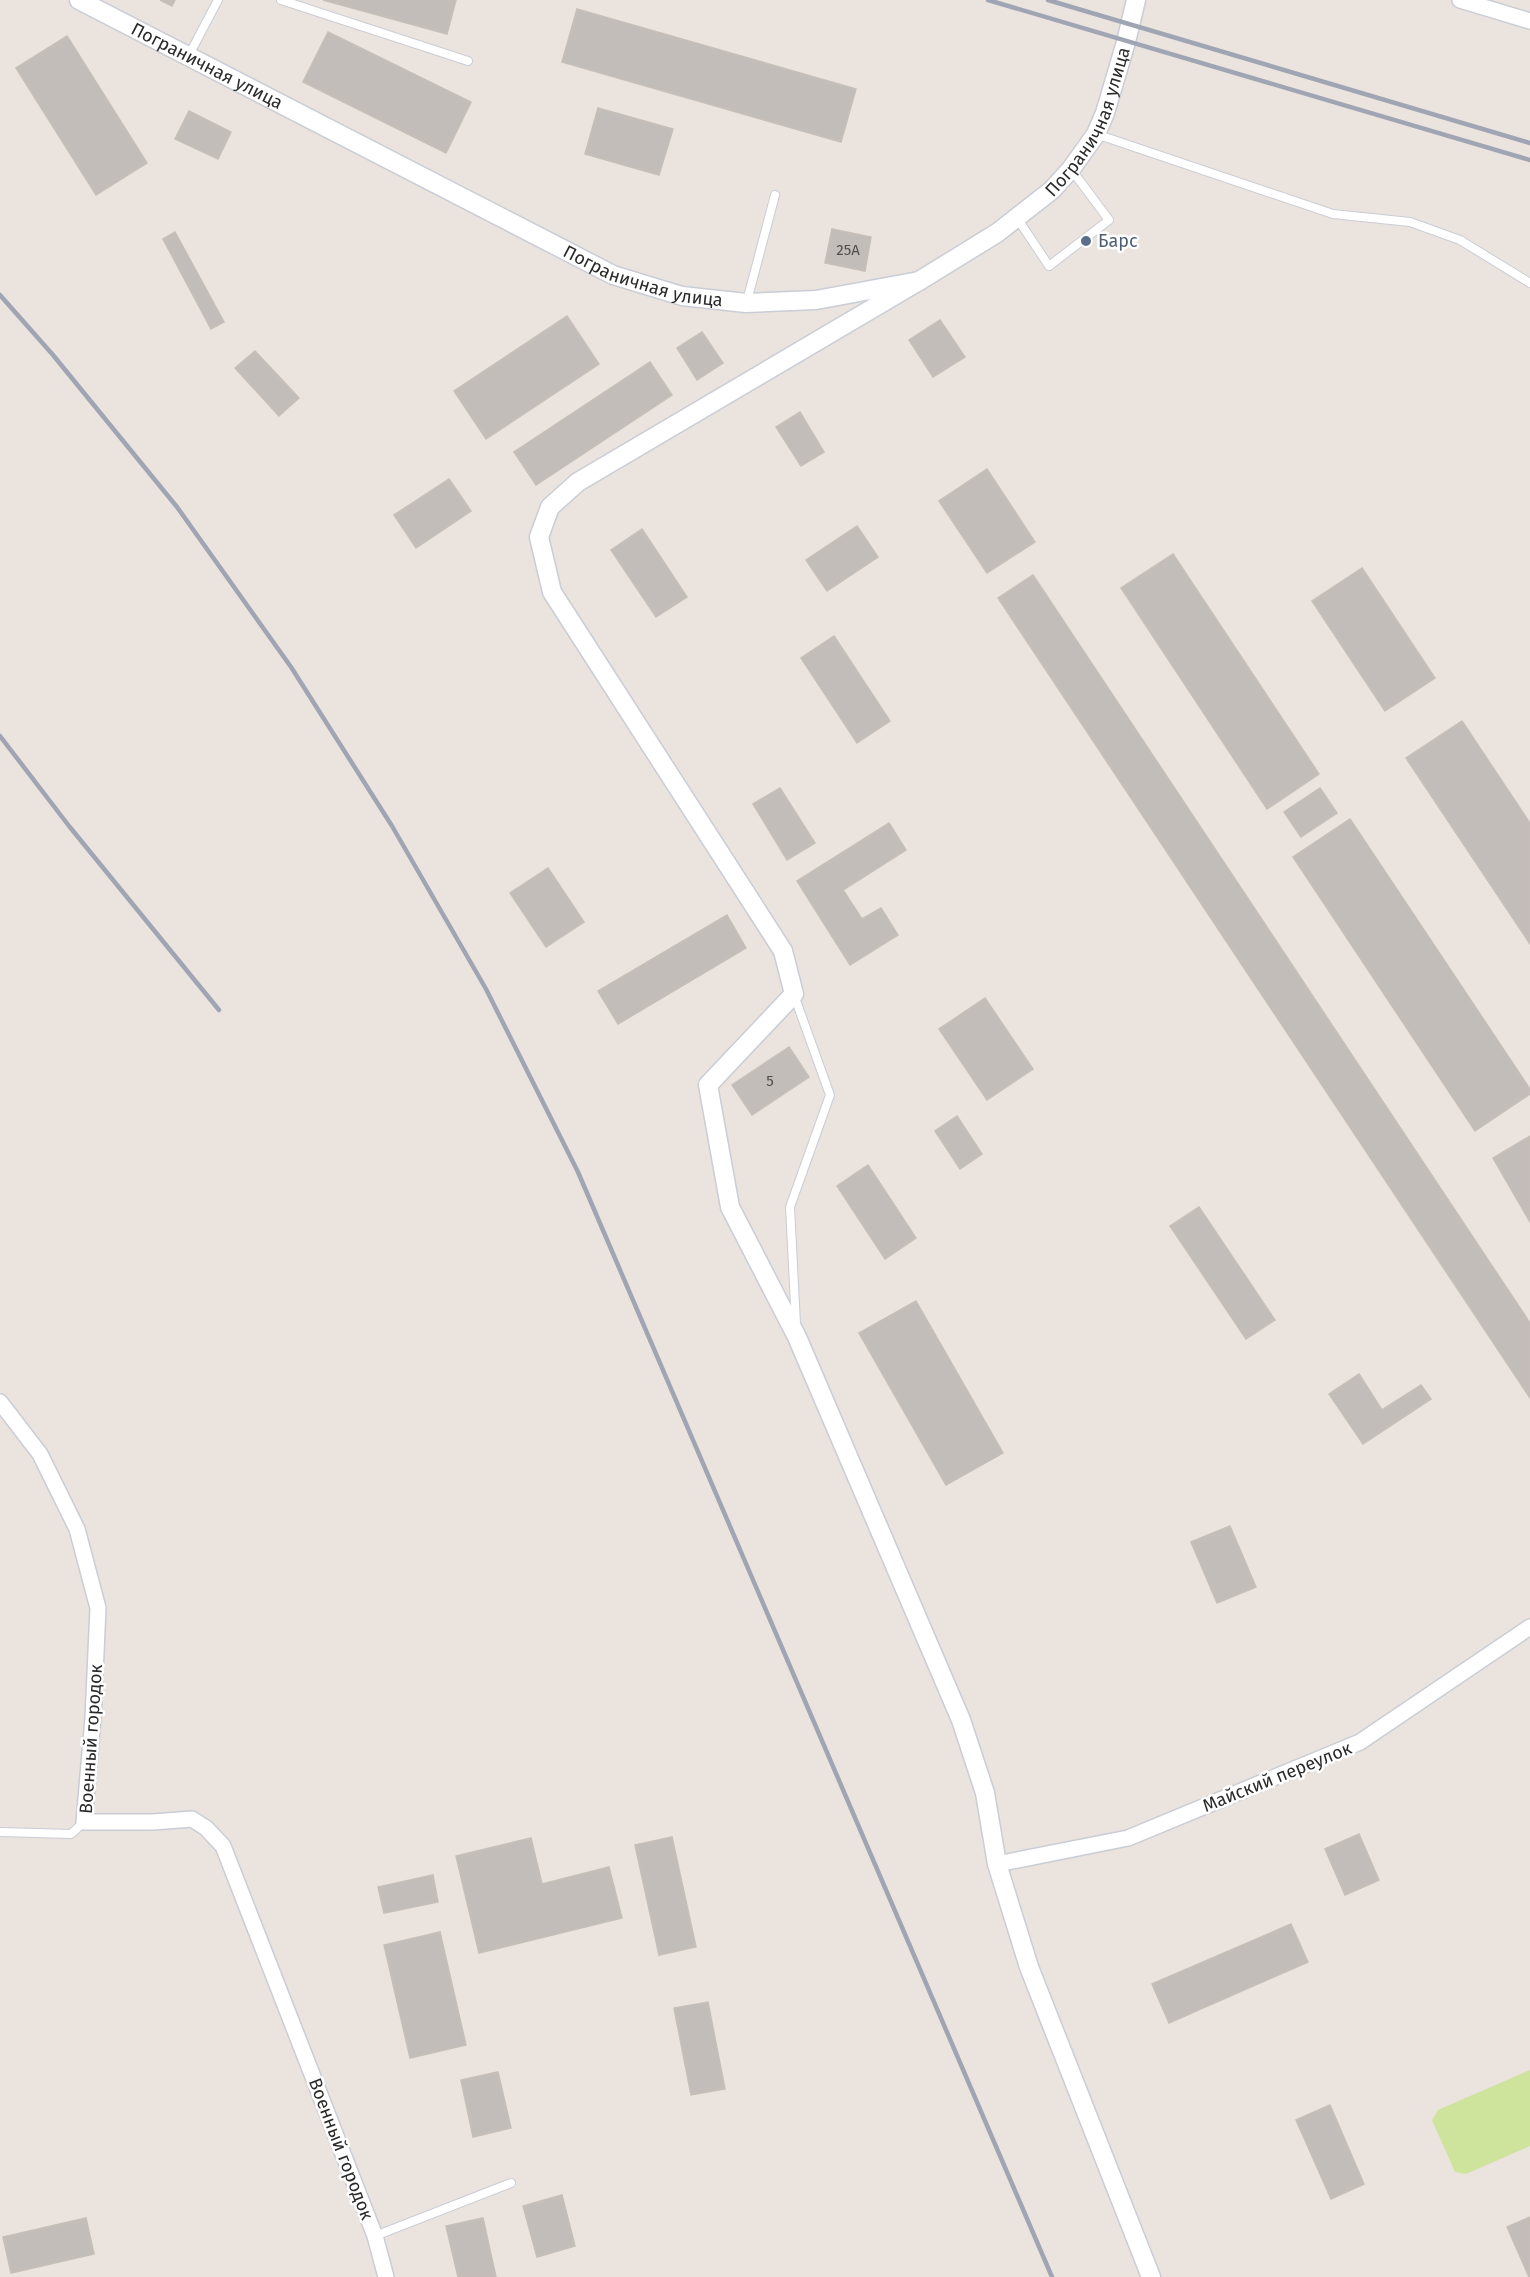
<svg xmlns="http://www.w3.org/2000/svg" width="1530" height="2277" viewBox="0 0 1530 2277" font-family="'Fira Sans',sans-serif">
	<rect width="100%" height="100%" fill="#ebe3dd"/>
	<path fill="#cee39b" d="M1530 2070V2146L1466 2174 1455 2172 1432 2120 1438 2110Z"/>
	<g fill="#c3bdba" stroke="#c6bfb7" stroke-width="1.5">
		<path d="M160 0H175L172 6Z"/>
		<path d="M323 0H456L447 34Z"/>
		<path d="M577 9 856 89 841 142 562 62Z"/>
		<path d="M328 32 471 102 446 153 303 82Z"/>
		<path d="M67 36 147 163 96 195 16 68Z"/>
		<path d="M598 108 673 129 659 175 585 154Z"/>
		<path d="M189 111 231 132 218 159 175 139Z"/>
		<path d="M832 229 871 237 865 271 825 263Z"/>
		<path d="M175 232 224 322 211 329 163 239Z"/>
		<path d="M567 316 599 364 486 439 454 391Z"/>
		<path d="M940 320 965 357 933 377 909 340Z"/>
		<path d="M702 332 723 363 697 380 677 348Z"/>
		<path d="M255 351 299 398 279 416 235 368Z"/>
		<path d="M650 362 672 395 536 485 514 452Z"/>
		<path d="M800 412 824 452 801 466 776 427Z"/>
		<path d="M987 469 1035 542 987 573 939 501Z"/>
		<path d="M449 479 471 511 416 548 394 515Z"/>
		<path d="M857 526 878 557 827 591 806 560Z"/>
		<path d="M642 529 687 597 656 617 611 550Z"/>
		<path d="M1173 554 1319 774 1267 809 1121 588Z"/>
		<path d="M1362 568 1435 678 1385 711 1312 601Z"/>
		<path d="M1033 575 1530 1323V1398L998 598Z"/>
		<path d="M834 636 890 721 857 743 801 658Z"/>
		<path d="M1462 721 1530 823V944L1406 758Z"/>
		<path d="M780 788 815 843 787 860 753 804Z"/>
		<path d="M1320 788 1337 813 1301 837 1284 812Z"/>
		<path d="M1350 819 1530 1089V1094L1475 1131 1293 857Z"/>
		<path d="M889 823 906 850 843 890 862 919 881 908 898 935 850 965 797 881Z"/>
		<path d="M548 868 584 922 546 947 510 893Z"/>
		<path d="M727 915 746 948 618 1024 598 991Z"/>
		<path d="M985 998 1033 1069 987 1100 939 1029Z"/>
		<path d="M789 1047 809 1077 752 1115 732 1085Z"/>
		<path d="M957 1116 982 1154 960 1169 935 1131Z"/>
		<path d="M1530 1136V1222L1493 1158Z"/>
		<path d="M868 1165 916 1238 885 1259 837 1186Z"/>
		<path d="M1199 1207 1275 1320 1246 1339 1170 1226Z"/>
		<path d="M916 1301 1003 1453 946 1485 859 1333Z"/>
		<path d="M1359 1374 1382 1410 1421 1385 1431 1399 1363 1444 1329 1394Z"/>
		<path d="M1230 1526 1256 1587 1217 1603 1191 1542Z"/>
		<path d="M1359 1834 1379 1880 1345 1895 1325 1849Z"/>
		<path d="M672 1837 696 1947 659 1955 635 1845Z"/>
		<path d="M531 1838 542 1884 609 1867 622 1918 479 1953 456 1856Z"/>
		<path d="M433 1875 438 1902 384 1913 378 1887Z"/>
		<path d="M1291 1924 1308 1962 1169 2023 1152 1984Z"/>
		<path d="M440 1932 466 2045 410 2058 384 1945Z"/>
		<path d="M708 2002 725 2089 691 2095 674 2008Z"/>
		<path d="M498 2072 511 2128 473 2137 461 2080Z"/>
		<path d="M1330 2105 1364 2184 1331 2199 1296 2120Z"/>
		<path d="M562 2195 575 2246 537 2257 523 2206Z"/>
		<path d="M1530 2217V2277H1529L1507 2227Z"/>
		<path d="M86 2218 94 2254 11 2273 3 2237Z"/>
		<path d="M483 2218 496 2277H458L446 2226Z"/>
	</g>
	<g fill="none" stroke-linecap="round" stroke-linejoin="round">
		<g stroke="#c9cdd6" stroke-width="10">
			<g id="service">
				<path d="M281 0 468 61"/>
				<path d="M189 55 218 0"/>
				<path d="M1096 134 1333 214 1410 222 1460 240 1530 283"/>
				<path d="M1017 218 1049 266 1109 220 1071 169"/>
				<path d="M747 301 775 195"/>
				<path d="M794 995 830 1095 790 1207 796 1324"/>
				<path d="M0 1832 71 1834 84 1822"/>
				<path d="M375 2236 511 2183"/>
			</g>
		</g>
		<g stroke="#c9cdd6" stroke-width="18">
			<g id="minor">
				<path d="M1460 0 1530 21"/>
				<path d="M0 1402 40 1454 77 1529 98 1608 93 1718 84 1822H153L192 1819 206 1828 223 1846 375 2236 386 2277"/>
				<path d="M997 1864 1128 1838 1360 1742 1530 1627"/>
			</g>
		</g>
		<g stroke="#c9cdd6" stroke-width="21">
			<g id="tertiary">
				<path id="s1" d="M79 0 613 275 682 296 746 303 816 300 919 281 997 233 1052 190 1071 169 1096 134 1105 113 1126 42 1136 0"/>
				<path d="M919 281 578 482 550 507 539 537 552 592 783 951 794 994 708 1085 730 1207 797 1337 961 1720 985 1793 997 1864 1029 1967 1151 2277"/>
			</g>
		</g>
		<use href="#service" stroke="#fff" stroke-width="8"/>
		<use href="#minor" stroke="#fff" stroke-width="15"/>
		<use href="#tertiary" stroke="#fff" stroke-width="18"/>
		<g stroke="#a0a5b3" stroke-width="4.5">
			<path d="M988 0 1530 160"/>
			<path d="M1048 0 1530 143"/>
			<path d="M0 295 53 355 177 507 291 667 392 826 486 989 578 1172 1052 2277"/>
			<path d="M0 736 69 826 219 1010"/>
		</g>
	</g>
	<circle fill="#5c6f8a" stroke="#fff" stroke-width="2" cx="1086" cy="241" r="6"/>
	<g text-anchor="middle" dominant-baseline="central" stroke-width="5" stroke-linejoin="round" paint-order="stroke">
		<g font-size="15" fill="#504f4e">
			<text x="848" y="250">25А</text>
			<text x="770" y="1081">5</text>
		</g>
		<g font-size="18" fill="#2a2a2a" stroke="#fff">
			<text stroke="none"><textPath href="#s1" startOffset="144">Пограничная улица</textPath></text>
			<text stroke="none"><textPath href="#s1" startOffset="1152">Пограничная улица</textPath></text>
			<text stroke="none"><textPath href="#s1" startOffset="630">Пограничная улица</textPath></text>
			<text transform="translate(91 1739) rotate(-86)">Военный городок</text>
			<text transform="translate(1277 1777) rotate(-22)">Майский переулок</text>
			<text transform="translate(341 2149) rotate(69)">Военный городок</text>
		</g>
		<g font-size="18" fill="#4e5e75" stroke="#fff" text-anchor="start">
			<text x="1098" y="241">Барс</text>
		</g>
	</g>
</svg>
